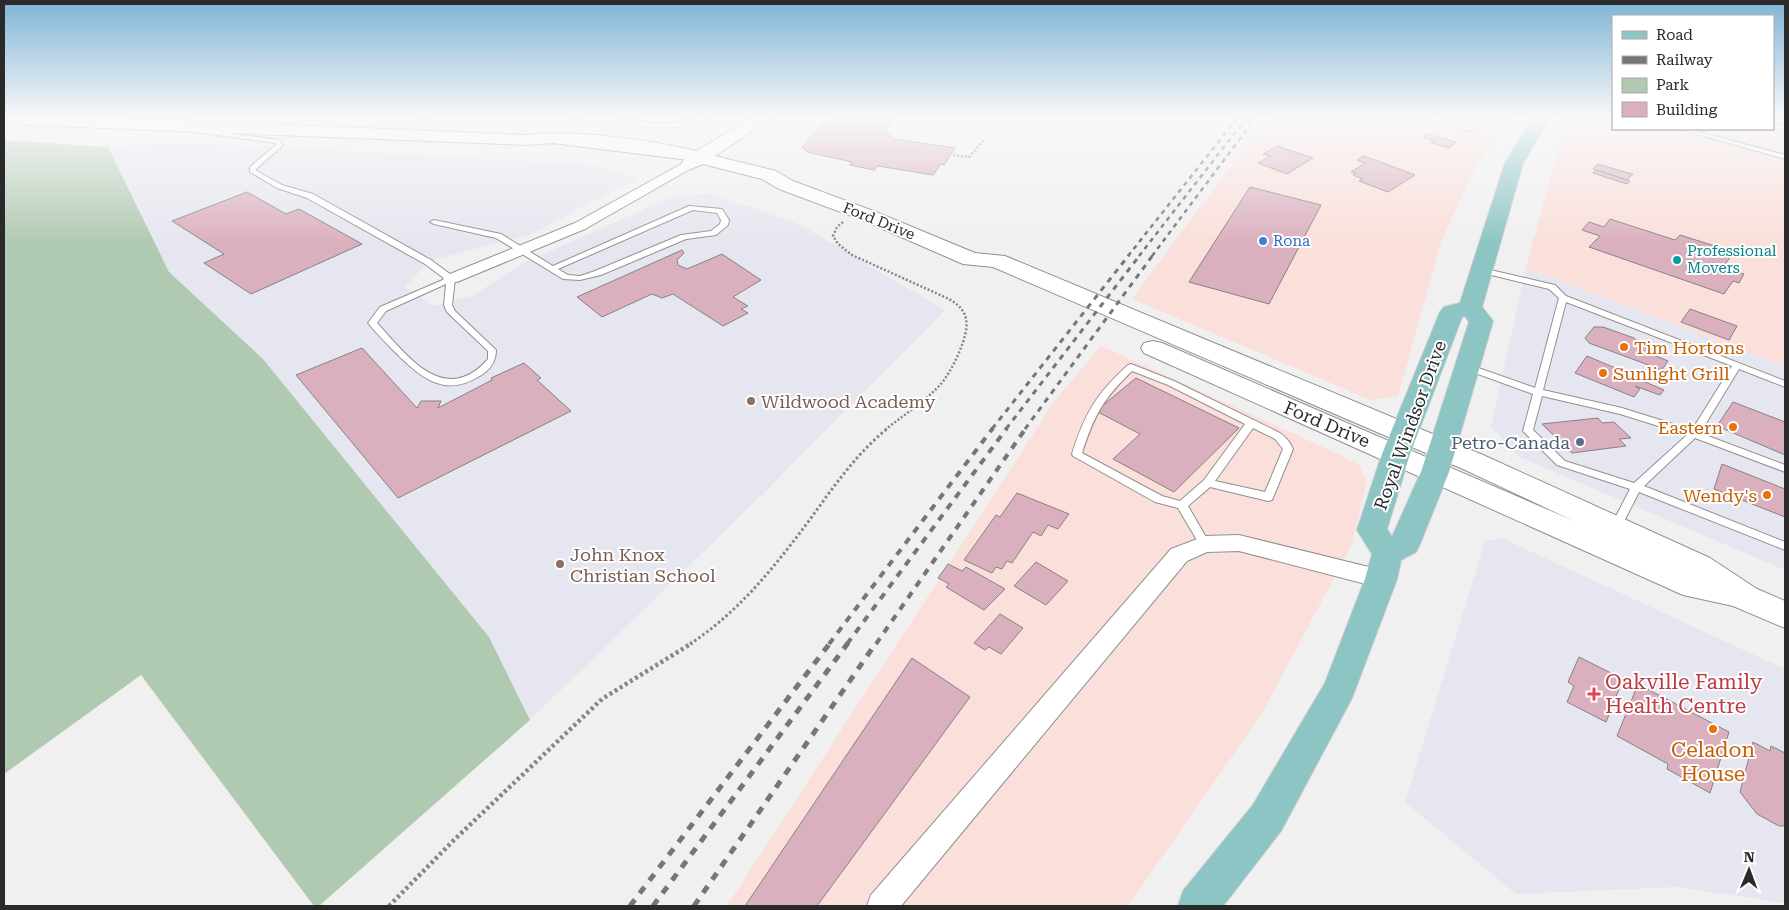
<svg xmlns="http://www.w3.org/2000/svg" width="1789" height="910" viewBox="0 0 1789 910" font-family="'Roboto Serif',serif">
	<rect width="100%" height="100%" fill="#f0f0f1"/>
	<g fill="#e6e6f0">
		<path d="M180 142 594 165 638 178 531 234 429 261 405 287 434 306 472 296 521 264 676 195 711 194 799 224 945 310 765 492 530 720 489 637 263 359 169 272 108 147Z"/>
		<path d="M1526 268 1785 366V570L1519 457 1491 427Z"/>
		<path d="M1502 538 1785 669V903L1676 887 1516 894 1405 802 1485 541Z"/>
	</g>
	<g fill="#fadfda">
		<path d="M1273 116H1513L1476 166 1441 242 1398 396 1371 400 1132 299 1235 160Z"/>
		<path d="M1567 116H1613V129H1773V116H1785V366L1526 268Z"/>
		<path d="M1101 346 1336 453 1359 465 1367 481 1352 544 1262 713 1128 906H727L1054 402Z"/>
	</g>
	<path fill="#b0c9b1" d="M4 140 108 147 169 272 263 359 489 637 530 720 319 906H314L141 675 4 774Z"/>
	<g fill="#dbb0be" stroke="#848383">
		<path d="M843 116H877L893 119 885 130 894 139 955 148 944 165 941 164 933 175 878 166 874 170 850 165 852 162 807 152 802 147 824 122 839 120Z"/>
		<path d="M1427 134 1456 142 1450 148 1431 143 1434 141 1424 137Z"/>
		<path d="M1277 146 1313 158 1287 174 1258 163 1270 156 1263 154Z"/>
		<path d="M1364 156 1415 175 1388 192 1359 181 1363 179 1353 175 1356 173 1351 172 1365 163 1357 160Z"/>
		<path d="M1598 164 1621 171 1633 174 1627 180 1593 169Z"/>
		<path d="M1596 170 1630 181 1627 184 1593 173Z"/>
		<path d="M1250 187 1321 205 1269 304 1189 282Z"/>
		<path d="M247 192 286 214 299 209 362 244 251 294 204 263 224 254 172 221Z"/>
		<path d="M1610 219 1675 240 1680 235 1734 252 1723 267 1744 274 1739 283 1733 281 1724 294 1589 247 1600 236 1582 230 1589 222 1604 227Z"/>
		<path d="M682 250 684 253 677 260 678 265 687 269 722 254 761 280 733 297 748 306 741 309 748 313 723 326 673 294 662 298 652 294 602 317 577 297Z"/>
		<path d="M1690 309 1737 326 1729 340 1681 322Z"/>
		<path d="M1594 327H1603L1634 338 1638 342 1660 351 1656 356 1668 361 1662 370 1589 343 1585 338Z"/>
		<path d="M362 348 417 408 421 401H441L438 408 492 380 491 378 524 363 541 378 537 380 571 411 398 498 296 375Z"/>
		<path d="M1587 356 1639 378 1638 379 1664 390 1660 395 1635 386 1640 389 1634 397 1575 373Z"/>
		<path d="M1136 378 1239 428 1174 492 1113 459 1140 434 1096 411Z"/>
		<path d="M1733 402 1785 422V455L1717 426Z"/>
		<path d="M1598 418 1602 423 1614 422 1631 438 1619 439 1626 446 1572 453 1542 424Z"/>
		<path d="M1722 464 1785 489V517L1714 489Z"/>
		<path d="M1017 493 1069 514 1058 529 1048 525 1041 536 1033 532 1012 563 1007 561 1002 569 996 567 992 573 964 560 996 515 1000 517Z"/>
		<path d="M1036 562 1068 581 1046 605 1014 586Z"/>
		<path d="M948 564 962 571 966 567 1005 589 984 610 946 587 949 584 938 578Z"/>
		<path d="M1000 614 1023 628 1001 654 989 647 985 650 974 643Z"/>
		<path d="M1579 657 1623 679 1606 722 1567 702 1574 686 1568 682Z"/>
		<path d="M912 658 970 697 817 906H745Z"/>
		<path d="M1638 684 1729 732 1710 793 1667 769 1668 764 1617 736Z"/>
		<path d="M1753 742 1770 751 1771 746 1785 753V826H1779L1757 814 1740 792Z"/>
	</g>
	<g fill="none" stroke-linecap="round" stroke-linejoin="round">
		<g stroke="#919192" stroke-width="2">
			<g id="lane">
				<path d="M571 116H595L660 124 677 123 701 116H711C679 135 636 126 601 121 592 120 580 120 571 116Z"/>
				<path d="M1422 116H1434L1469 127 1477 116H1483L1473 130 1471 131Z"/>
				<path d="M1773 124 1785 125V129L1773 128Z"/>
				<path d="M190 128 279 140 283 145 282 146 255 170 282 185 313 194 431 260 454 277 455 279 452 305 455 311 496 350C496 363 489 371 478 377 443 398 419 376 394 351 385 342 376 333 368 323L380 307 445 279 425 264 307 198 277 188 250 172V167L276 145 275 143 188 131 187 130ZM446 284 444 305 447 312 488 351V359C481 367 473 374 463 377 429 389 398 345 377 323L386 311Z"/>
				<path d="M1679 129H1688L1785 155V159Z"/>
				<path d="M689 206 722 209 729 220 728 225 716 235 686 239 601 275 580 280 563 279 496 238 434 224 430 222 434 220 501 234 553 266ZM693 210 717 213 721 220 720 224 711 231 681 235 595 271 580 276 568 275 558 269Z"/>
				<path d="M1479 268H1482L1555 285 1566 296 1785 381V387L1739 369 1700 433 1785 465V472L1695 438 1644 486 1785 542V550L1639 492 1619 531H1611L1610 528 1630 489 1557 465 1523 431 1533 394 1464 369 1462 367 1464 365H1470L1535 388 1559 298 1549 289 1479 272ZM1566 302 1732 366 1692 430 1622 408 1543 390ZM1542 396 1620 414 1687 435 1634 483 1565 461 1533 430Z"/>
				<path d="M1131 364 1174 381 1276 431C1284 435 1289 440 1293 449L1272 500 1268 501 1210 487 1188 506 1210 544 1209 547H1201L1178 508 1155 502 1073 456 1072 454C1085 413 1096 394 1128 365ZM1132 371 1168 385 1245 424 1204 480 1180 501 1162 496 1082 453C1094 415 1104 398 1132 371ZM1253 428 1275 439 1283 449 1265 492 1215 481Z"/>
			</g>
		</g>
		<g stroke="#919192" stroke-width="2">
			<g id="street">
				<path d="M685 162 690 163 692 166 690 169 585 229 457 282H445L443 279 445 276 575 223Z"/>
				<path d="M1239 535 1381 570 1389 573 1392 579 1389 585 1381 588 1239 551 1207 552 1187 561 901 906H867L871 895 1171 549 1205 536Z"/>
			</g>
		</g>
		<g stroke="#919192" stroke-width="2">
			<path id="secondary" d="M4 116H72L527 135C580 130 645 139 697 151L754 116H775L715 156 776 171 793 181 876 212 975 253 1005 256 1483 455 1710 558 1757 589 1785 601V628L1733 606 1683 595 1144 353 1141 348 1144 343 1153 341 1162 343 1574 521 1463 469 993 267 963 264 862 220 779 189 762 179 703 164 691 169 684 167 682 163 684 159H681L552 143 527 145 4 124Z"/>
		</g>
		<g stroke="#ccc" stroke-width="2">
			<path id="primary" d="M1534 116H1551L1523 163 1482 307 1493 321 1449 472 1420 544 1416 552 1401 560 1397 579 1352 698 1281 831 1223 906H1178L1183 891 1253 805 1325 683 1365 579 1372 554 1357 530 1382 454 1440 312 1444 307 1460 303 1505 163ZM1465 316 1469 322 1421 472 1392 537 1387 529 1410 454 1462 317Z"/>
		</g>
		<g stroke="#868687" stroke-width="2.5" stroke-dasharray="2 2" stroke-linecap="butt">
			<path d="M419 116 427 120"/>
			<path d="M953 155 969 157 984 140"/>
			<path d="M843 222 837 227 833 236 838 244 852 255 949 299C957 304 964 309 966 319 970 335 951 373 940 385 924 402 904 415 886 429"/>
		</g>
		<path stroke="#868687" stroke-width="3" stroke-dasharray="2.5 2.5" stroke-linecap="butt" d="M690 644C740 611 776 565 811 518 834 486 857 453 888 428"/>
		<path stroke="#868687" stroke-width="4.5" stroke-dasharray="3 3" stroke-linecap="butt" d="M389 906 454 840 602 699 692 643"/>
		<use href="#lane" fill="#fff" fill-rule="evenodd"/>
		<use href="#street" fill="#fff" fill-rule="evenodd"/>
		<use href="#secondary" fill="#fff" fill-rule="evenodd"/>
		<use href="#primary" fill="#8cc5c3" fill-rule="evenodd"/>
		<g stroke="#767677" stroke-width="2.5" stroke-dasharray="4.5 4.5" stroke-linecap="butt">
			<path d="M1128 256 1239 116"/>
			<path d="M1139 256 1248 116"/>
			<path d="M1152 256 1257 116"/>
		</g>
		<g stroke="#767677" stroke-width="3" stroke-dasharray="5.5 5.5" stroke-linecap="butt">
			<path d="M992 429 1129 255"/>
			<path d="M1006 429 1140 255"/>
			<path d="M1025 429 1153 255"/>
		</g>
		<g stroke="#767677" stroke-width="4" stroke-dasharray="7 7" stroke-linecap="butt">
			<path d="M829 644 993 428"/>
			<path d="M847 644 1007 428"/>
			<path d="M876 644 1026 428"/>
		</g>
		<g stroke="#767677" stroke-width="5" stroke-dasharray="8 8" stroke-linecap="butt">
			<path d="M630 906 830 643"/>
			<path d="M653 906 848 643"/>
			<path d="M694 906 876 643"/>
		</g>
	</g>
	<linearGradient id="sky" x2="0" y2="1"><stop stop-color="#7fb4d7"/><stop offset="0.48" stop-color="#f8f8f9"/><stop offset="1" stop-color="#f8f8f9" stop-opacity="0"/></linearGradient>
	<rect width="1789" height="244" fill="url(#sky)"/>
	<circle fill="#3f7fe0" stroke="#fff" stroke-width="2" cx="1263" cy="241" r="5"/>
	<circle fill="#0f9aa8" stroke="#fff" stroke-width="2" cx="1677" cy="260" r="5"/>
	<g fill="#e8710a" stroke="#fff" stroke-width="2">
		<circle cx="1624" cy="347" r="5"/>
		<circle cx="1603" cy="373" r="5"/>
		<circle cx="1733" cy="427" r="5"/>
		<circle cx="1767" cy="495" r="5"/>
		<circle cx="1713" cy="729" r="5"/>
	</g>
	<g fill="#8d6e63" stroke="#fff" stroke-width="2">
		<circle cx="751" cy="401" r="5"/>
		<circle cx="560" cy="564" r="5"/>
	</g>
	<circle fill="#5c6f8a" stroke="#fff" stroke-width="2" cx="1580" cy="442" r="5"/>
	<path fill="#e0444e" stroke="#fff" stroke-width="2" d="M1591.5 686.5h5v5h5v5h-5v5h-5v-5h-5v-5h5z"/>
	<g text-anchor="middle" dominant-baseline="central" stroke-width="4" stroke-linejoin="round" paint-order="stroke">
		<g font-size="15" fill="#2a2a2b" stroke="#fff">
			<text transform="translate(879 221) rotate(22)">Ford Drive</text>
		</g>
		<g font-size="15" fill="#366cbe" stroke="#fff" text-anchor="start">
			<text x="1273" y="241">Rona</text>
		</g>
		<g font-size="15" fill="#0d838f" stroke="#fff" text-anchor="start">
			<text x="1687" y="251">Professional<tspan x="1687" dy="17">Movers</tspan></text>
		</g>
		<g font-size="18" fill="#c56008" stroke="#fff" text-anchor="start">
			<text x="1634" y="347">Tim Hortons</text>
			<text x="1613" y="373">Sunlight Grill</text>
			<text x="1723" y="427" text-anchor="end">Eastern</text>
			<text x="1757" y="495" text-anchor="end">Wendy's</text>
		</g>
		<g font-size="18" fill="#785e54" stroke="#fff" text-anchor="start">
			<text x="761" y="401">Wildwood Academy</text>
			<text x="570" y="554">John Knox<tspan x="570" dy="21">Christian School</tspan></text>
		</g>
		<g font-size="18" fill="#2a2a2b" stroke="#fff">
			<text transform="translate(1327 424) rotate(23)">Ford Drive</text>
			<text transform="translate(1410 425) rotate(-70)">Royal Windsor Drive</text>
		</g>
		<g font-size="18" fill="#4e5e75" stroke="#fff" text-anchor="end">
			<text x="1570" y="442">Petro-Canada</text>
		</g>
		<g font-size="21" fill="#be3a42" stroke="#fff" text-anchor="start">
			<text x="1605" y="682">Oakville Family<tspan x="1605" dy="24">Health Centre</tspan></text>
		</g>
		<g font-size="21" fill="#c56008" stroke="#fff">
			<text x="1713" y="750">Celadon<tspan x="1713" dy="24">House</tspan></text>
		</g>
	</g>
	<rect width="1789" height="910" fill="none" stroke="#2a2a2b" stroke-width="10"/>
	<rect x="1612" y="15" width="162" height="115" fill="#ffffff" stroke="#aaaaaa"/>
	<rect x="1622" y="31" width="25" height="8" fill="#8cc5c3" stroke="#aaaaaa"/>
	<text x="1656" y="40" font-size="15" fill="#2a2a2b">Road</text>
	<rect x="1622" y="56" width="25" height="8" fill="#767677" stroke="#aaaaaa"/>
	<text x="1656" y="65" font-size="15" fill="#2a2a2b">Railway</text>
	<rect x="1622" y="78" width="25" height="15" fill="#b0c9b1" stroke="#aaaaaa"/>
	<text x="1656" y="90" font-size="15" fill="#2a2a2b">Park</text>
	<rect x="1622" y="102" width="25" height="15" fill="#dbb0be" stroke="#aaaaaa"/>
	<text x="1656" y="115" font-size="15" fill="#2a2a2b">Building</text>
	<g transform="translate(1749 870) rotate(1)" stroke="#ffffff" stroke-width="4" paint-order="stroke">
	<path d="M0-4L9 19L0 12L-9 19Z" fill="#2a2a2b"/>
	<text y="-8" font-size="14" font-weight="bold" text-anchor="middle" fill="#2a2a2b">N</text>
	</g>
</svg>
